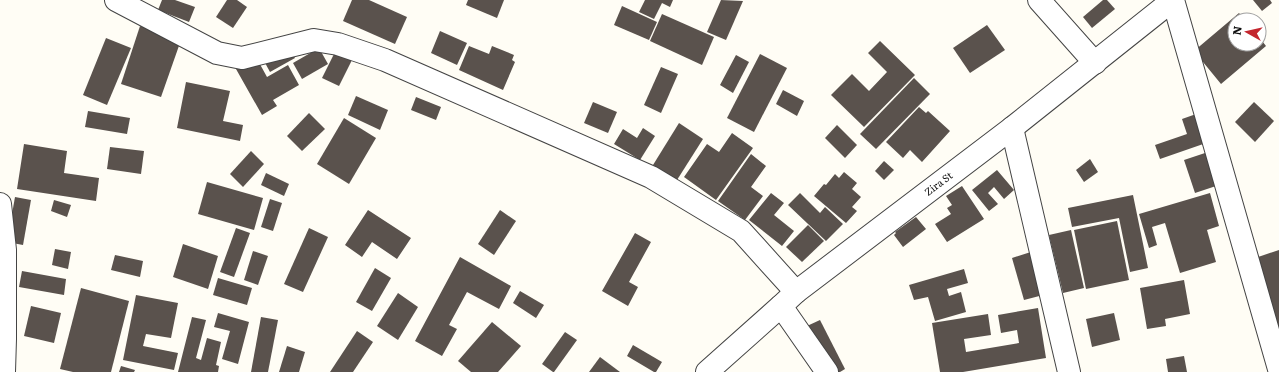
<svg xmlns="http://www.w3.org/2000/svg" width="1279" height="372" viewBox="0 0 1279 372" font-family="Literata,serif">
	<rect width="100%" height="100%" fill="#fffdf5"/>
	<g fill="#5a524d">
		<path d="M162 0H175L195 7 189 22 158 10Z"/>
		<path d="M227 0H237L247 7 233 28 216 17Z"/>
		<path d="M352 0H369L407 17 395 44 343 21Z"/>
		<path d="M468 0H504L497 18 466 5Z"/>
		<path d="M645 0H673L670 7 662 3 654 19 639 12Z"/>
		<path d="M721 0 743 1 726 40 707 32Z"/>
		<path d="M1103 0H1107L1115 9 1092 28 1083 17Z"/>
		<path d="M1253 0H1270L1272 3 1262 11Z"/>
		<path d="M622 6 657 22 649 40 614 25Z"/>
		<path d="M1239 13 1245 20H1235V44H1259V37L1266 46 1221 84 1194 51Z"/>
		<path d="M662 14 714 37 702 65 650 41Z"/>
		<path d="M987 25 1005 50 970 73 953 48Z"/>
		<path d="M140 26 181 40 161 97 121 84Z"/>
		<path d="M440 31 467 43 457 65 431 53Z"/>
		<path d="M106 38 131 48 107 105 83 95Z"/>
		<path d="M880 41 915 75 864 127 831 95 852 74 869 91 887 72 868 53Z"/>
		<path d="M469 46 489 54 492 46 514 55 512 60 515 62 503 90 459 70Z"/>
		<path d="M289 47 295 58 270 72 264 61Z"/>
		<path d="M319 48 328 64 302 79 293 63Z"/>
		<path d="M336 50 353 58 339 86 322 78Z"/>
		<path d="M760 54 787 68 754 132 727 118Z"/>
		<path d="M736 55 749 62 733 93 720 85Z"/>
		<path d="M256 57 267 77 288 65 299 85 273 100 277 106 262 115 236 69Z"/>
		<path d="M661 67 678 74 661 113 644 105Z"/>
		<path d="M914 78 930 94 876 149 860 134Z"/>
		<path d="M186 82 230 91 223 121 243 125 240 141 177 128Z"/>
		<path d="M783 90 804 101 797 116 776 104Z"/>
		<path d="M356 96 388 110 380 130 348 115Z"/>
		<path d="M416 97 441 107 436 120 411 110Z"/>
		<path d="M593 102 617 112 608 133 584 123Z"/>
		<path d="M1254 102 1274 121 1255 142 1235 122Z"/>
		<path d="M919 107 926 113 928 111 950 131 922 162 910 150 903 158 886 142Z"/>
		<path d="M88 111 130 118 127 134 85 127Z"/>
		<path d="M309 113 325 129 302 151 287 136Z"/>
		<path d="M1199 113 1209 142 1160 159 1155 145 1187 134 1182 119Z"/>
		<path d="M344 118 376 138 349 184 317 164Z"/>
		<path d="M679 123 703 139 677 180 653 165Z"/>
		<path d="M837 125 857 145 845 158 825 138Z"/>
		<path d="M643 128 655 136 640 160 614 144 623 129 637 138Z"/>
		<path d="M732 133 753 148 716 200 684 177 707 144 719 152Z"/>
		<path d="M24 144 67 151 64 173 99 178 96 201 17 189Z"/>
		<path d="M110 147 144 151 141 174 107 169Z"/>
		<path d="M251 151 264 164 243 187 230 174Z"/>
		<path d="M1211 151 1222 184 1195 193 1184 160Z"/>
		<path d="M751 154 766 166 751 187 763 196 745 220 718 201Z"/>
		<path d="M1090 159 1098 172 1084 182 1076 170Z"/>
		<path d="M884 161 894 170 884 180 875 171Z"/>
		<path d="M997 170 1014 190 1004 199 994 187 988 193 998 204 989 211 972 190Z"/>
		<path d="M844 172 857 183 852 189 861 197 852 207 857 211 846 223 814 196 824 184 826 185 835 174 839 178Z"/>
		<path d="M266 173 289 184 284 196 261 185Z"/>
		<path d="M207 182 263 198 254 230 198 214Z"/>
		<path d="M962 186 984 219 947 242 935 224 951 214 947 208 952 205 946 196Z"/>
		<path d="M771 193 784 203 774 215 794 231 782 246 749 220Z"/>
		<path d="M800 193 820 213 825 207 843 224 826 241 788 205Z"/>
		<path d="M1210 193 1219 226 1207 230 1216 262 1180 273 1165 223 1152 227 1157 245 1149 248 1139 214Z"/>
		<path d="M1133 195 1148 268 1130 272 1119 218 1072 227 1068 208Z"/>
		<path d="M15 197 31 200 23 245 7 242Z"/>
		<path d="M270 199 282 203 273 231 261 227Z"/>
		<path d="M54 200 71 205 67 217 51 211Z"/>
		<path d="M368 210 411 238 397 259 372 242 362 257 345 245Z"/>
		<path d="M500 210 516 221 494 255 478 244Z"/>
		<path d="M916 217 926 229 903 247 894 235 896 233 895 232Z"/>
		<path d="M1117 221 1129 280 1086 289 1074 230Z"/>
		<path d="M808 225 824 241 802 262 786 247Z"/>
		<path d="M236 228 250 233 234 277 220 272Z"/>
		<path d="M309 228 328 237 303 292 284 284Z"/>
		<path d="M1071 230 1084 288 1063 293 1049 235Z"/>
		<path d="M635 233 651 242 629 282 638 287 628 306 602 291Z"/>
		<path d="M183 244 218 256 208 289 173 277Z"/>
		<path d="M55 249 71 252 68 269 52 265Z"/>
		<path d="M1279 250V337L1252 259Z"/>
		<path d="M253 251 268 256 258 285 244 280Z"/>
		<path d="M1034 251 1047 294 1024 300 1012 258Z"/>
		<path d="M115 255 143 261 140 277 111 270Z"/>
		<path d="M460 257 511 286 499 309 467 292 449 325 457 329 442 356 415 341Z"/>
		<path d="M375 268 391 278 372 311 356 302Z"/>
		<path d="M964 269 968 283 947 289 949 296 961 292 966 312 935 321 928 297 914 300 909 285Z"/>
		<path d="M22 271 66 279 64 295 19 287Z"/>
		<path d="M218 278 252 288 247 305 213 295Z"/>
		<path d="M1184 280 1190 314 1165 319 1166 326 1147 329 1140 288Z"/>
		<path d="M81 288 129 301 111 372H73L60 369Z"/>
		<path d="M520 291 544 305 536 318 513 303Z"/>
		<path d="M398 293 418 307 398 340 377 326Z"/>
		<path d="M136 295 178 303 171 338 146 334 143 346 178 353 174 370 123 360Z"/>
		<path d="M31 306 61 313 54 343 24 336Z"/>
		<path d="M1038 308 1046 358 963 372H940L932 323 988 314 991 335 964 339 966 352 1019 343 1017 330 1001 333 998 315Z"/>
		<path d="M218 313 249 322 238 364 222 359 230 331 214 327Z"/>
		<path d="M1114 313 1120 340 1092 347 1086 319Z"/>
		<path d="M192 317 206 320 196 358 201 360 207 338 221 342 216 365 219 366 218 372H178Z"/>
		<path d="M261 317 278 320 268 372H251Z"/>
		<path d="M820 320 845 369 840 372H831L807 326Z"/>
		<path d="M492 322 521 346 498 372H471L458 361Z"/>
		<path d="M357 331 373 342 353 372H330Z"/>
		<path d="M565 332 577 340 554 372H553L542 364Z"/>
		<path d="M633 345 662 362 656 372H654L627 356Z"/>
		<path d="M287 346 305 352 299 372H279Z"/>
		<path d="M1184 356 1187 372H1168L1166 359Z"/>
		<path d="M600 357 620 372H589Z"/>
		<path d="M121 366 135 370 134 372H119Z"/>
	</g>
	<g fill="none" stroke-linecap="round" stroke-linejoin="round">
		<g stroke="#444" stroke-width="24">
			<g id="street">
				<path d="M116 0 217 53 242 58 314 40 338 44 385 60 651 177 741 231 796 292"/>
				<path d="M1039 0 1095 63"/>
				<path d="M1173 0 1279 369"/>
				<path d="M1012 128 1069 372"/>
				<path d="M0 204 5 250V339L4 372"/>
				<path d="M781 306 827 372"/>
				<path d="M707 372 781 306 796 292 1012 128 1173 0"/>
			</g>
		</g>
		<use href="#street" stroke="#fff" stroke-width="22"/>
	</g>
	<g text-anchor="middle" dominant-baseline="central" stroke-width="4" stroke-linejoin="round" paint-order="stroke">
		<g font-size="10" fill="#111" stroke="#fff">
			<text transform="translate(938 183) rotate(-37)">Zira St</text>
		</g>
	</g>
	<g transform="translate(1247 32) rotate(278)"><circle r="19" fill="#ffffff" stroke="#a0a0a0"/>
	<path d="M0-3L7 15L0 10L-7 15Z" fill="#c4262e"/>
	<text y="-6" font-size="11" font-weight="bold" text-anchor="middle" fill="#111111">N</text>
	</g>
</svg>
